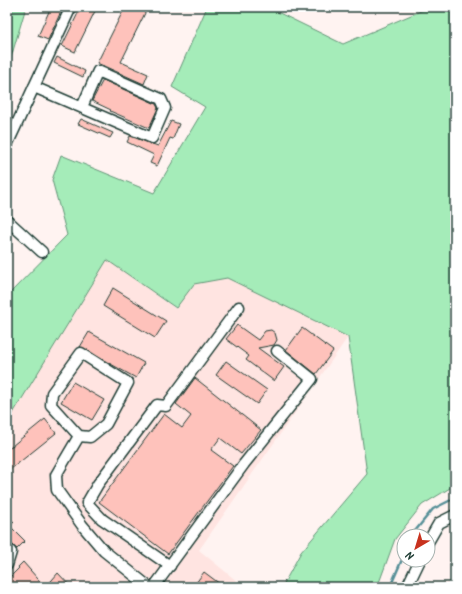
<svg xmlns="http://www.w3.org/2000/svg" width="462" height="594" viewBox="0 0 462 594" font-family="Kalam,sans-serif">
	<rect width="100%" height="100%" fill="#fff3f1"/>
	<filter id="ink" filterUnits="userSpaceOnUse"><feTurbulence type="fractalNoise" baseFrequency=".025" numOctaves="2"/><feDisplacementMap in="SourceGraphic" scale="8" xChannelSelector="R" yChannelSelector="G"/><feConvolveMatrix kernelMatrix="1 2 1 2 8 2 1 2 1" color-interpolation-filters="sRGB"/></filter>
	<g filter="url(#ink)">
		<path fill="#ffe4e1" d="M107 259 175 308 194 284 227 278 348 337 199 550 244 587H7V423Z"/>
		<g fill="#a5ecb9" stroke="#629476">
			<path d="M7 7H26L7 71Z"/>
			<path d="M207 7H267L343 44 430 7H455V485L422 505 395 539 380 580 376 587H282L301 552 367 474 348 337 227 278 194 284 176 308 107 260 7 423V296L67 235 52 180 61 155 154 193 205 107 172 87Z"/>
		</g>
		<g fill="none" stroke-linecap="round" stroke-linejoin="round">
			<g stroke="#568f97" stroke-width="2.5">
				<path d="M411 536 433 509 455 498"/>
				<path d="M390 587 404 555"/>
			</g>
		</g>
		<g fill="#fec2bb" stroke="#1f3d34">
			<path d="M51 7H63L48 40 38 36Z"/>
			<path d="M81 7H97L75 52 62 46Z"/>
			<path d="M125 7H148L121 62 148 74 144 84 97 63Z"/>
			<path d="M57 57 85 71 83 77 54 63Z"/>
			<path d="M103 80 156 104 158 108 149 128 110 111 111 110 92 101Z"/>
			<path d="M81 119 113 133 110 138 78 124Z"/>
			<path d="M171 121 179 124 173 139 170 138 157 166 150 163 154 155 127 142 130 136 158 146Z"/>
			<path d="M113 288 166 321 155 338 103 306Z"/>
			<path d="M237 325 258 340 265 331 271 330 275 333 277 340 274 345 258 348 284 367 274 381 246 360 249 356 226 339Z"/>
			<path d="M302 328 333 351 316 374 286 350Z"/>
			<path d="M89 332 144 363 136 378 80 347Z"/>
			<path d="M226 361 267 390 257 404 216 375Z"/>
			<path d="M195 378 261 430 241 454 220 438 211 450 233 466 168 554 99 502 164 414 182 428 191 416 176 404Z"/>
			<path d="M73 382 104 400 92 420 61 402Z"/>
			<path d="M45 419 56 433 11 469 7 463V450Z"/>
			<path d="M7 515 14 522 10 526 25 541 17 549 7 540Z"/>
			<path d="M23 562 45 587H11L7 582V580L19 568 18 567Z"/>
			<path d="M204 572 224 587H193Z"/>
			<path d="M58 573 71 587H46Z"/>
		</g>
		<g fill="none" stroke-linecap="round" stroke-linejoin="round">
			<g stroke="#1f3d34" stroke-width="13">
				<g id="minor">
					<path d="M34 87 152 138 165 108 161 99 98 71 82 107"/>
					<path d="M7 145 71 7"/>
					<path d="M7 220 42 252"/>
					<path d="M81 353 128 383 106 424 90 437 79 436 51 405 52 393Z"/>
					<path d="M79 436 56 475 57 490 82 525 104 551 149 587"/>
					<path d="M428 542 439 523 455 515"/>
					<path d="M7 548 11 552 7 565"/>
					<path d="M170 566 102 519 87 503 98 484 157 405 166 406 239 307"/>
					<path d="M154 587 244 464 312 379 277 351"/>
					<path d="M407 587 420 560"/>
				</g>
			</g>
			<use href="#minor" stroke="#fff" stroke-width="10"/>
		</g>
	</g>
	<rect width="462" height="594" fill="none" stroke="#fff" stroke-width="24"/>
	<rect x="12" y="12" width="438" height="570" fill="none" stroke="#1f3d34" stroke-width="1.5" filter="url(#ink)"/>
	<g transform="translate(416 548) rotate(218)"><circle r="19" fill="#ffffff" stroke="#a5b1ae"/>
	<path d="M0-3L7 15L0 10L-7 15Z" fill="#c8321e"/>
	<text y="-6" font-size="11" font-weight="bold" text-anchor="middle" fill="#1f3d34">N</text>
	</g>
</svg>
